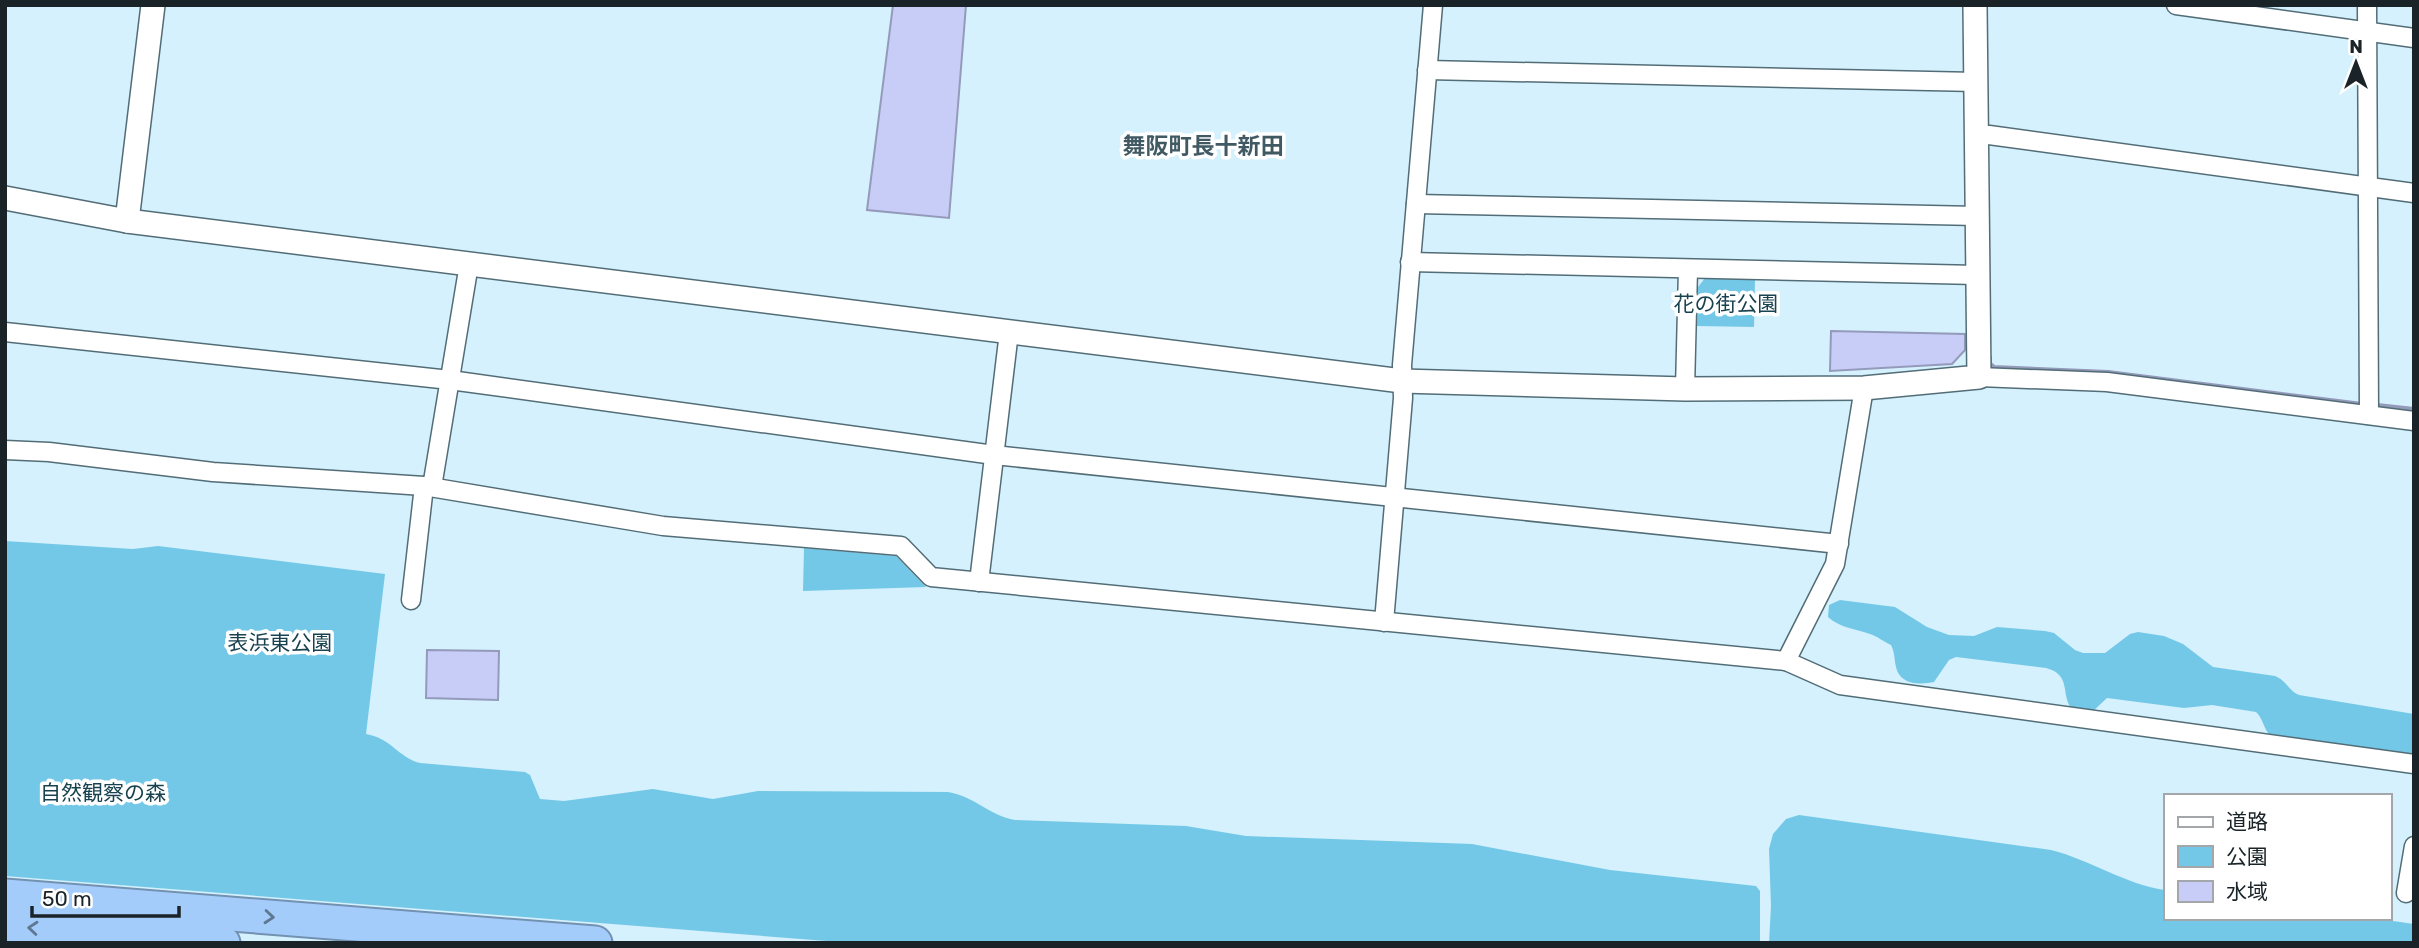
<svg xmlns="http://www.w3.org/2000/svg" width="2419" height="948" viewBox="0 0 2419 948" font-family="Rubik,'Noto Sans JP',sans-serif">
	<rect width="100%" height="100%" fill="#d4f1fd"/>
	<g fill="#74c8e7">
		<path d="M1705 278 1755 279 1754 327 1697 326 1698 287Z"/>
		<path d="M5 541 133 549 158 546 385 574 366 734C391 738 399 758 420 763L525 772 530 775 540 799 564 801 653 789 713 799 758 791 948 792C974 796 990 816 1015 820L1186 826 1246 836 1472 844 1610 870 1756 886 1760 891V943H852L5 876Z"/>
		<path d="M804 548 896 556 926 587 803 591Z"/>
		<path d="M1840 600 1895 607 1927 627 1949 635 1974 636 1997 627 2045 631 2054 633 2075 650 2083 653H2105L2130 634 2138 632 2164 636 2183 644 2213 667 2275 676C2286 680 2289 691 2299 695L2414 714V757L2272 737C2263 730 2264 719 2256 712L2212 705 2184 708 2107 698 2091 713 2072 710C2060 693 2072 675 2046 668L1956 657 1949 660 1934 682C1920 685 1900 685 1896 667 1894 659 1895 653 1891 645 1884 642 1877 636 1870 634 1856 629 1840 628 1828 617L1829 605Z"/>
		<path d="M1799 815 2051 850C2091 860 2124 884 2165 890V918H2372L2414 924V943H1769L1771 906 1769 849 1773 834 1786 819Z"/>
	</g>
	<g fill="#c8cdf8" stroke="#949aba" stroke-width="2">
		<path d="M893 5H966L949 218 867 210Z"/>
		<path d="M1831 331 1965 334V350L1952 364 1830 371Z"/>
		<path d="M427 650 499 651 498 700 426 698Z"/>
	</g>
	<g fill="none" stroke-linecap="round" stroke-linejoin="round">
		<g stroke="#949aba" stroke-width="6">
			<path d="M1989 358V364L1994 368 2108 373 2362 405"/>
			<path d="M2377 406 2414 410"/>
		</g>
		<g stroke="#536d77" stroke-width="21">
			<g id="minor">
				<path d="M2176 5 2414 38"/>
				<path d="M2367 5 2369 415"/>
				<path d="M1427 70 1976 82"/>
				<path d="M1976 136 1989 135 2414 193"/>
				<path d="M1416 204 1977 216"/>
				<path d="M1410 262 1977 275"/>
				<path d="M5 332 450 380 994 455 1839 544"/>
				<path d="M1979 377 2107 382 2414 421"/>
				<path d="M1864 388 1835 564 1786 661 1840 685 2414 764"/>
				<path d="M1685 389 1688 269"/>
				<path d="M5 450 49 452 213 472 424 486 663 526 901 546 931 577 1786 661"/>
				<path d="M432 487 469 264"/>
				<path d="M979 582 1009 332"/>
				<path d="M411 600 424 486"/>
				<path d="M1384 622 1403 398 1402 365 1433 5"/>
				<path d="M2406 893 2414 846"/>
			</g>
		</g>
		<g stroke="#536d77" stroke-width="26">
			<g id="tertiary">
				<path d="M5 198 127 221 1402 381 1685 389 1864 388 1979 377 1975 5"/>
				<path d="M127 221 153 5"/>
			</g>
		</g>
		<g stroke="#7391b1" stroke-width="37">
			<g id="motorway">
				<path d="M5 896 595 943"/>
				<path d="M5 926 223 943"/>
			</g>
		</g>
		<use href="#minor" stroke="#fff" stroke-width="18"/>
		<use href="#tertiary" stroke="#fff" stroke-width="23"/>
		<use href="#motorway" stroke="#a4ccfb" stroke-width="33"/>
	</g>
	<defs><path id="oneway-chevron" d="M-2-3.5L2.5 0L-2 3.5" fill="none" stroke-width="1.6" stroke-linecap="round" stroke-linejoin="round" transform="scale(1.75)"/></defs>
	<g stroke="#5e7892">
		<use href="#oneway-chevron" transform="translate(269 917) rotate(5)"/>
		<use href="#oneway-chevron" transform="translate(33 928) rotate(-175)"/>
	</g>
	<g text-anchor="middle" dominant-baseline="central" stroke-width="7" stroke-linejoin="round" paint-order="stroke">
		<g font-size="21" fill="#184250" stroke="#fff">
			<text x="1726" y="303">花の街公園</text>
			<text x="280" y="642">表浜東公園</text>
			<text x="103" y="792">自然観察の森</text>
		</g>
		<g font-size="23" font-weight="bold" fill="#405963" stroke="#fff">
			<text x="1203" y="146">舞阪町長十新田</text>
		</g>
	</g>
	<rect width="2419" height="948" fill="none" stroke="#192328" stroke-width="14"/>
	<rect x="2164" y="794" width="228" height="126" fill="#ffffff" stroke="#a3a7a9" stroke-width="2"/>
	<rect x="2178" y="817" width="35" height="10" fill="#ffffff" stroke="#a3a7a9" stroke-width="2"/>
	<text x="2226" y="829" font-size="21" fill="#192328">道路</text>
	<rect x="2178" y="846" width="35" height="21" fill="#74c8e7" stroke="#a3a7a9" stroke-width="2"/>
	<text x="2226" y="864" font-size="21" fill="#192328">公園</text>
	<rect x="2178" y="881" width="35" height="21" fill="#c8cdf8" stroke="#a3a7a9" stroke-width="2"/>
	<text x="2226" y="899" font-size="21" fill="#192328">水域</text>
	<g transform="translate(2356 63)" stroke="#ffffff" stroke-width="5" paint-order="stroke">
	<path d="M0-5L12 26L0 18L-12 26Z" fill="#192328"/>
	<text y="-10" font-size="19" font-weight="bold" text-anchor="middle" fill="#192328">N</text>
	</g>
	<path d="M32 906v10h147v-10" fill="none" stroke="#192328" stroke-width="3.5"/>
	<text x="42" y="906" font-size="21" fill="#192328" stroke="#ffffff" stroke-width="5" paint-order="stroke">50 m</text>
</svg>
